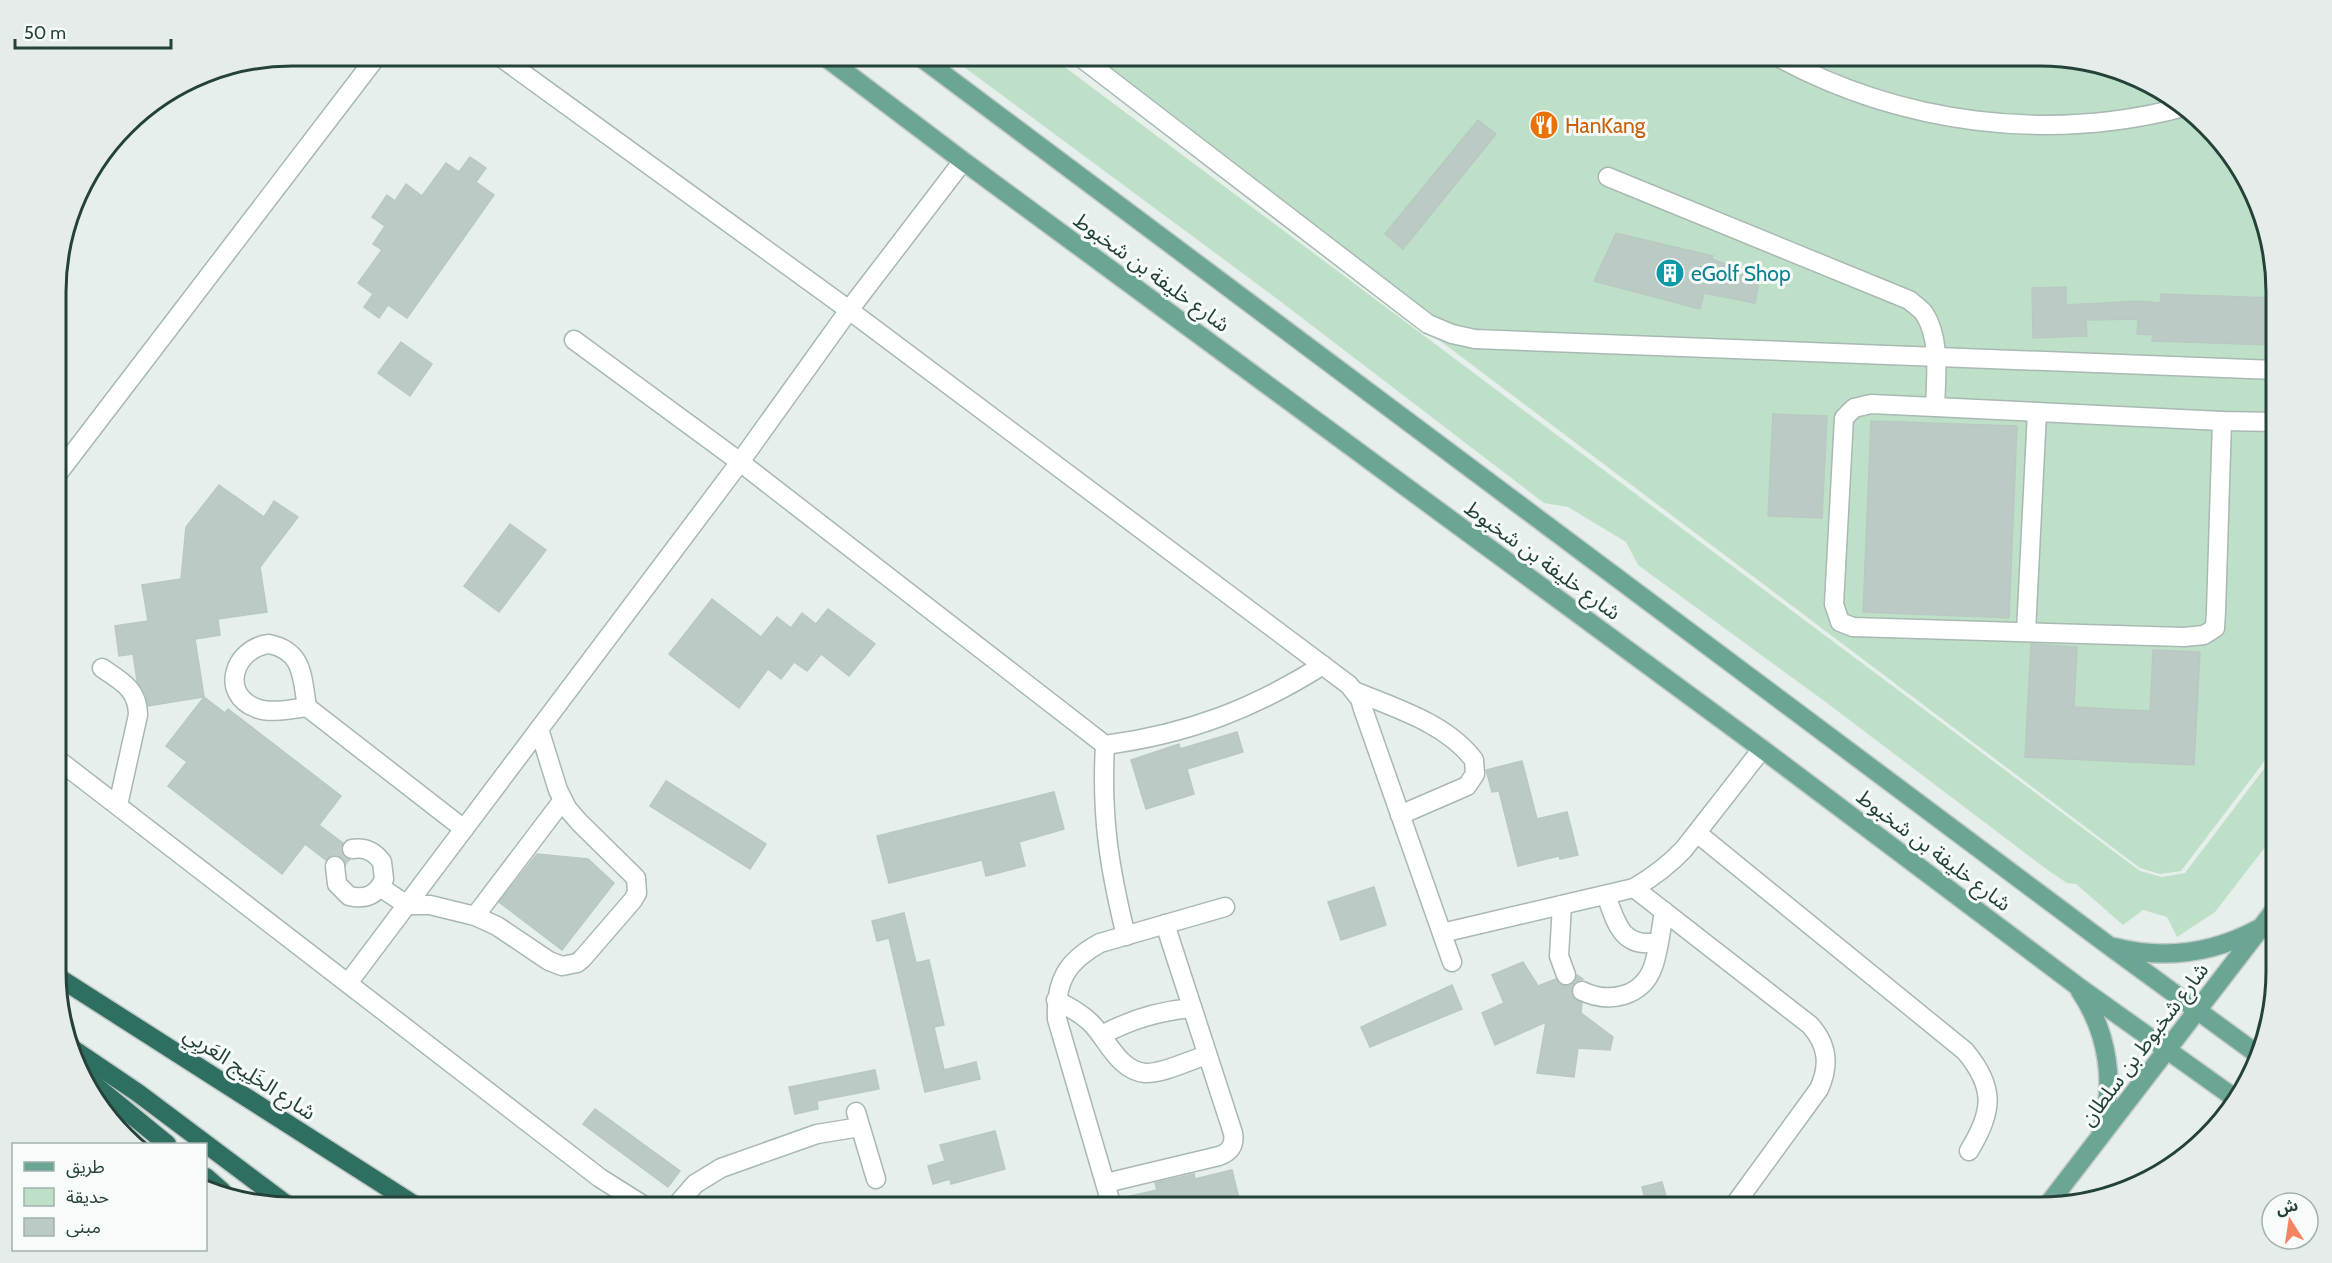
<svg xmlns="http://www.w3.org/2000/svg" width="2332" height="1263" viewBox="0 0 2332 1263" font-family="Cabin,'Noto Sans Arabic',sans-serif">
	<rect width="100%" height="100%" fill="#e6efeb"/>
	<g fill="#bfe0c8">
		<path d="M949 56H1050L2140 871 2162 877 2185 873 2276 753V833L2215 912 2177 937 2167 917 2143 910 2123 925 2076 884 2067 883 2049 871 1827 703 1638 565 1626 542 1568 507 1544 503 1276 298Z"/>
		<path d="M1062 56H2040L2145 80 2196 114 2236 160 2275 262 2276 746 2181 871 2160 874 2140 868Z"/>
	</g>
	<g fill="#bbcac4" stroke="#b8c9c2" stroke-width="1.5">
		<path d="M1478 120 1496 134 1403 249 1385 234Z"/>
		<path d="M470 157 486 168 476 182 494 195 407 318 388 305 379 318 364 307 373 294 358 283 382 250 373 244 385 226 372 217 387 195 395 201 406 184 422 196 446 163 459 172Z"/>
		<path d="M1616 233 1713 256 1712 259 1760 277 1755 303 1704 293 1700 309 1594 281Z"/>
		<path d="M2066 287V305L2140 301 2160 303 2161 294 2275 298V345L2152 341 2153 335 2137 334 2138 319 2086 320 2087 336 2033 338 2032 288Z"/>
		<path d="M401 342 432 364 410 396 378 373Z"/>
		<path d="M1773 414 1827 416 1822 518 1768 516Z"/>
		<path d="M1871 421 2017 426 2009 618 1863 612Z"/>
		<path d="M219 485 264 517 274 501 298 517 260 567 267 612 218 619 220 635 195 639 204 697 148 706 145 693 137 681 133 654 119 656 115 626 148 621 142 585 181 579 186 527Z"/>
		<path d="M510 524 546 550 499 612 464 586Z"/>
		<path d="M712 599 761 637 777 617 791 628 802 613 816 624 828 609 875 644 849 676 821 654 807 671 794 662 781 679 768 669 739 708 669 654Z"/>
		<path d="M2031 644 2077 647 2074 707 2150 711 2153 650 2200 652 2194 765 2025 757Z"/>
		<path d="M204 697 225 713 228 709 341 796 319 825 343 843 341 851 347 859 345 862 340 856 334 855 326 860 305 844 282 874 168 786 187 762 166 746Z"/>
		<path d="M1237 732 1243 752 1187 769 1194 794 1146 809 1131 760 1179 744 1180 749Z"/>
		<path d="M1522 761 1537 819 1567 812 1578 855 1560 859 1559 856 1518 866 1499 791 1492 792 1486 770Z"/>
		<path d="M666 781 766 844 750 869 650 806Z"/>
		<path d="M1054 792 1064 829 1019 842 1025 866 986 876 982 860 889 883 877 836Z"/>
		<path d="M537 854 588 859 614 883 562 950 499 902Z"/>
		<path d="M1374 887 1386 925 1341 940 1328 902Z"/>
		<path d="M904 913 916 963 929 960 944 1025 934 1027 944 1070 976 1062 980 1079 925 1092 889 938 877 941 872 921Z"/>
		<path d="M1523 962 1538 986 1556 979 1559 984 1569 986 1575 982 1577 975 1583 979 1575 982 1572 986 1573 998 1582 1003 1581 1013 1613 1037 1610 1050 1578 1048 1574 1077 1537 1073 1546 1022 1495 1045 1482 1013 1504 1003 1492 975Z"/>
		<path d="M1452 985 1462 1009 1370 1047 1361 1027Z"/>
		<path d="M875 1070 879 1089 817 1101 818 1109 795 1114 789 1087Z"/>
		<path d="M595 1109 680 1171 668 1187 583 1124Z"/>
		<path d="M995 1131 1005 1169 951 1184 950 1179 933 1184 928 1166 945 1161 940 1145Z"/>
		<path d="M1232 1170 1241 1207H1123L1121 1198 1157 1190 1155 1183 1194 1174 1195 1179Z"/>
		<path d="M1662 1182 1669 1207H1647L1642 1187Z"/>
	</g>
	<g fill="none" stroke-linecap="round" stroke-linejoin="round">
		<path stroke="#bfccc8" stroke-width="18" stroke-dasharray="18 9" stroke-linecap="butt" d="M335 866 341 856 352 849"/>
		<g stroke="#a8b8b2" stroke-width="21">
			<g id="minor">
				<path d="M499 56 849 310 1349 685 1360 699 1363 709 1452 962"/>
				<path d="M1079 56 1428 324 1452 334 1475 339 2275 370"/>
				<path d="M1776 56C1900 124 2047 143 2184 107"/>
				<path d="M1608 177 1909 300C1914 304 1920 308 1924 313 1941 339 1936 377 1935 407L1871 404 1854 408 1844 418 1834 604 1840 622 1853 627 2184 637 2204 635 2215 628 2216 611 2222 421"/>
				<path d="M574 340 740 462 1105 745C1188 734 1253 709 1323 665"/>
				<path d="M1935 407 2222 421 2275 422"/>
				<path d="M56 476 377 56"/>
				<path d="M2026 632 2037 412"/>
				<path d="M269 644C304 651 302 678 307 707 291 709 270 714 256 708 219 694 234 648 269 644Z"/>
				<path d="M102 668C121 681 138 689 138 715L118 805"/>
				<path d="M1354 691C1395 708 1446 723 1474 760L1475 774 1467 786 1400 815"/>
				<path d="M307 707 464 829"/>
				<path d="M1105 745C1101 816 1109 867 1126 936"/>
				<path d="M57 759 600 1178 646 1207"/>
				<path d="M1697 833 1965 1051C1996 1088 1993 1112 1969 1151"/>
				<path d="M335 866 337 884 349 896C366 900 377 895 384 879L382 862C374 851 365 847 352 849"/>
				<path d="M380 887 407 905H430L475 916 497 926 549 961 562 966 577 963 582 959 633 900 637 893 636 878 579 822 567 808 558 790 539 729"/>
				<path d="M1634 888 1810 1025C1828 1045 1830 1065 1819 1089L1733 1207"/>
				<path d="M1606 895C1616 923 1622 949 1658 942"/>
				<path d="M1562 905 1559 956 1566 975"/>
				<path d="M475 916 563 800"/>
				<path d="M1442 933 1634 888C1653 877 1669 865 1684 849L1762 749"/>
				<path d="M348 983 740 462 849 310 963 161"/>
				<path d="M1582 991C1609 1004 1642 997 1653 967 1659 950 1661 929 1664 911"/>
				<path d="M1056 1000C1069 1007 1081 1013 1091 1023 1107 1039 1119 1071 1145 1073 1162 1074 1190 1060 1207 1055"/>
				<path d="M1102 1035C1131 1019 1159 1011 1192 1008"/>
				<path d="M856 1112 876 1179"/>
				<path d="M1106 1183 1219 1156C1230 1152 1235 1145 1233 1133L1165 924"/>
				<path d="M675 1207 695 1184 721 1168 817 1134 860 1127"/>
				<path d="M1112 1207 1057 1019C1055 981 1067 961 1100 943L1225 907"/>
			</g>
		</g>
		<g stroke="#c2cac8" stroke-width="21">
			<g id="major">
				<path d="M824 56 963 161 1762 749 2076 985 2236 1099"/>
				<path d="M919 56 2108 945 2257 1054"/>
				<path d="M2114 947C2164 960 2213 953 2258 929"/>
				<path d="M2080 991C2108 1033 2116 1084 2101 1131"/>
				<path d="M2046 1207 2276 908"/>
			</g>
		</g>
		<g stroke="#c2cac8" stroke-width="21">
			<g id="highway">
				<path d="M58 977 418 1207"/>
				<path d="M70 1047 138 1093 290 1207"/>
				<path d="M80 1073 167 1144"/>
				<path d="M206 1177 222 1191"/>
			</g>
		</g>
		<use href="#minor" stroke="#fff" stroke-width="18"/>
		<use href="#major" stroke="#6aa596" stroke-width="18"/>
		<use href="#highway" stroke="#2f6f62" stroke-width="18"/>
	</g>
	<defs>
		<g id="restaurant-disc" transform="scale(1.5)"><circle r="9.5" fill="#e8710a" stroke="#f7fbf9"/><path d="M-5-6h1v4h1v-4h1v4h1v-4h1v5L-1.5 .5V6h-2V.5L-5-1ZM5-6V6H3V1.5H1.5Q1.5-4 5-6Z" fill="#fff"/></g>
		<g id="building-disc" transform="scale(1.5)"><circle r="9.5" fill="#0f9aa8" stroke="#f7fbf9"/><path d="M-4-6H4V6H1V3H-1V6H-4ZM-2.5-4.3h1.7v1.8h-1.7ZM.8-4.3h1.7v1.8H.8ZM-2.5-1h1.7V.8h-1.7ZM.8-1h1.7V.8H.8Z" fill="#fff"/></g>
	</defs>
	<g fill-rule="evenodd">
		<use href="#restaurant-disc" x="1544" y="125"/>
		<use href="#building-disc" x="1670" y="273"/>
	</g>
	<g text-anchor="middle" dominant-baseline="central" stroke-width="6" stroke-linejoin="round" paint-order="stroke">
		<g font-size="21" fill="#c56008" stroke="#f7fbf9" text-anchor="start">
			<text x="1565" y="125">HanKang</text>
		</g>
		<g font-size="21" fill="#24423a" stroke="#f7fbf9">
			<text transform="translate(1152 272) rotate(36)">شارع خليفة بن شخبوط</text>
			<text transform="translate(1543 560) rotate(36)">شارع خليفة بن شخبوط</text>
			<text transform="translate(1934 850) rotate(37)">شارع خليفة بن شخبوط</text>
			<text transform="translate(2144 1044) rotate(-53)">شارع شخبوط بن سلطان</text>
			<text transform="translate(250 1073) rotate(33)">شارع الخَلِيج العَربِي</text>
		</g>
		<g font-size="21" fill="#0d838f" stroke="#f7fbf9" text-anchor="start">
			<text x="1691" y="273">eGolf Shop</text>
		</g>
	</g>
	<path d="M0 0H2332V1263H0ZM292 66H2040A226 226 0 0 1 2266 292V971A226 226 0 0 1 2040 1197H292A226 226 0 0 1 66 971V292A226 226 0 0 1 292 66Z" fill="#e6ecea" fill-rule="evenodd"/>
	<path fill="none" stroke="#24423a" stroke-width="3" d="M292 66H2040A226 226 0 0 1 2266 292V971A226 226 0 0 1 2040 1197H292A226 226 0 0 1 66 971V292A226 226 0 0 1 292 66Z"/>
	<rect x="12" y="1143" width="195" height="108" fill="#f7fbf9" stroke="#a3b1ad" stroke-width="1.5"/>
	<rect x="24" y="1162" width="30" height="9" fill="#6aa596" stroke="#a3b1ad" stroke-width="1.5"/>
	<text x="66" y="1173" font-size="18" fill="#24423a">طريق</text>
	<rect x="24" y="1188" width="30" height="18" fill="#bfe0c8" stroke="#a3b1ad" stroke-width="1.5"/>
	<text x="66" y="1203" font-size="18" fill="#24423a">حديقة</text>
	<rect x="24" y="1218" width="30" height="18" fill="#bbcac4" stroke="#a3b1ad" stroke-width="1.5"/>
	<text x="66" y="1233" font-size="18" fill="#24423a">مبنى</text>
	<g transform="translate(2290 1221) rotate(348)"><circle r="28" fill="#f7fbf9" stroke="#a3b1ad" stroke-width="1.5"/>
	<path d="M0-4.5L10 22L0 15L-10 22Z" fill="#f4845f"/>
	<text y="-9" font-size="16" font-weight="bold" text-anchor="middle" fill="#24423a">ش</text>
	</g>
	<path d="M15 39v9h156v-9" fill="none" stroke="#24423a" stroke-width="3"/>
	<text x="24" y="39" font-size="18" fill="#24423a" stroke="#f7fbf9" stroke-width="4.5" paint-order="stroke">50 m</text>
</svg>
